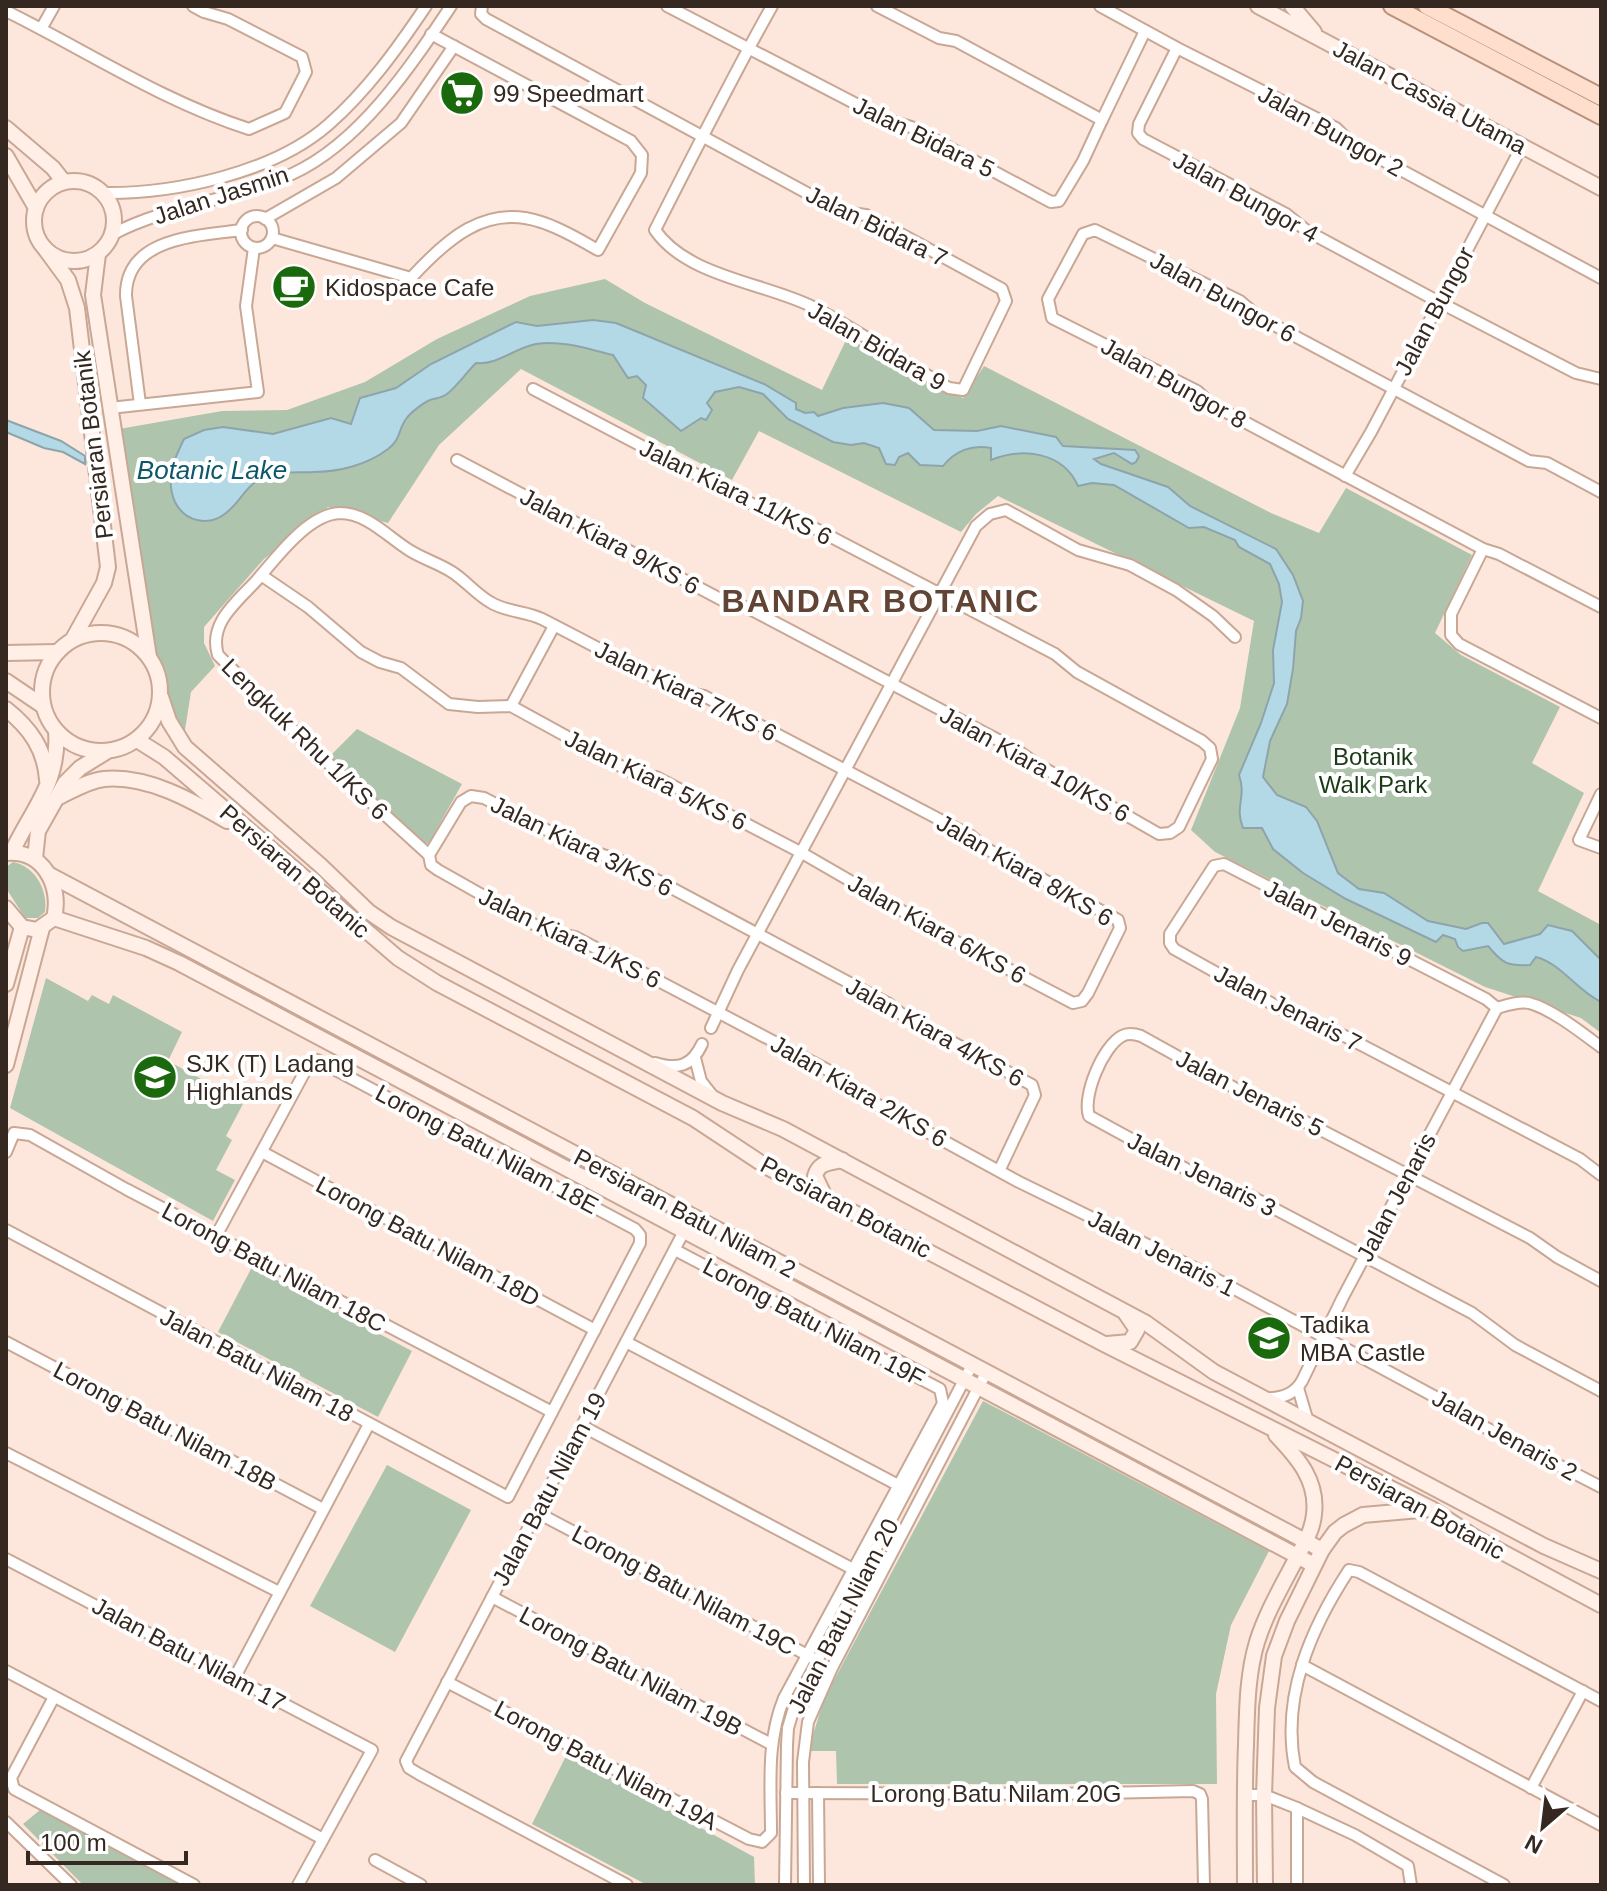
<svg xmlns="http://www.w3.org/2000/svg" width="1607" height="1891" viewBox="0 0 1607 1891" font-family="Helvetica,sans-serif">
	<rect width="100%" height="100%" fill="#fde7dc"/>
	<g fill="#afc4ac">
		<path d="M605 279 645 303 822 390 847 338 963 398 984 366 1271 513 1319 533 1346 488 1472 555 1435 633 1461 655 1560 707 1532 763 1584 793 1538 891 1601 925V1033L1581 1018 1485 987 1215 852 1191 830 1240 708 1254 621 998 496 976 514 961 532 759 431 732 480 521 369 439 445 388 523 328 507 264 559 204 627V643L215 666 191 692 184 736 163 697 119 429 222 411 287 410 365 382 437 339 530 296Z"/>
		<path d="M357 729 462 784 429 843 420 844 329 757Z"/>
		<path d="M13 862C35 866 48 890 45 912L38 918H25L6 888V867Z"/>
		<path d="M46 978 88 1001 92 995 109 1004 113 995 182 1032 168 1061 244 1102 226 1136 232 1140 216 1170 235 1180 213 1221 10 1108Z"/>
		<path d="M252 1267 412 1351 378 1417 218 1332Z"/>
		<path d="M983 1401 1269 1551 1231 1625 1216 1694 1217 1784H837L836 1751H808L824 1699Z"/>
		<path d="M387 1465 471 1510 395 1652 310 1606Z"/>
		<path d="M567 1754 754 1857 755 1885H647L532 1824Z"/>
		<path d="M40 1810 183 1885H83L23 1824Z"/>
	</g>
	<g fill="#b4d9e6" stroke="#8ea4ab" stroke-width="2">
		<path d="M593 320 616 323 764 384 796 403V409L805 413 814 412 818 416 843 408 883 403 909 408 934 430 977 431 1001 426 1056 437 1063 446 1135 450 1139 456 1136 462 1132 464 1114 453 1094 459 1101 464 1168 487 1190 506 1276 549 1293 575 1303 601 1301 618 1296 631 1293 669 1287 704 1270 741 1263 777 1277 795 1306 807 1317 821 1338 873 1359 889 1384 893 1428 921 1466 929 1482 923H1488L1504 944 1540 934 1548 925 1572 931 1601 960V1002C1576 990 1562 964 1536 957L1530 965C1507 966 1503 964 1488 946L1463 951 1458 947 1455 939 1443 935 1436 942 1346 899 1303 873 1273 849 1262 828H1243C1234 805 1247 798 1239 775L1261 723 1274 683 1273 650 1282 602 1279 584 1270 564 1239 547 1235 540 1204 527 1189 528 1114 485 1092 483 1078 486C1063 452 1023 447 991 460V448C972 444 955 451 943 466L920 465 908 453 899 457 895 465 886 464 879 448 864 443 851 445 833 442 788 419 763 394 739 387 715 392 707 403 712 410 706 420 701 418 681 431 643 398 646 385 637 376 628 378 613 355C588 349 562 340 536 344 514 348 499 365 476 363 466 373 457 386 447 394 442 398 436 398 430 400 423 403 410 413 406 419 398 430 401 439 388 449 367 465 339 472 313 472 298 473 286 471 271 475 245 482 244 499 226 513 209 527 185 522 175 502 165 480 174 459 184 439L204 430 223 427 273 434 331 418 351 424 360 398 396 388 431 364 516 322 537 326Z"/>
		<path d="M6 420 61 441 85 456V464L63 452 44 448 6 432Z"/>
	</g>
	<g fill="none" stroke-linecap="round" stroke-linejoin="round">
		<g stroke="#c9a795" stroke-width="14">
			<g id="street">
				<path d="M482 6 481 14 486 19 842 212 866 215 1002 289 1006 301 963 390 949 388C903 362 860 331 813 307 766 283 687 277 655 230 693 155 731 79 772 6"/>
				<path d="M667 6 885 119 911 127 1051 202 1059 201 1083 161 1102 120 956 41 939 38 877 6"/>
				<path d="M1100 6 1177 48 1336 128 1351 143 1601 278"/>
				<path d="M6 11C87 51 162 101 249 129L285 113 306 72 302 57 228 19 204 12 193 6"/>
				<path d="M41 29 54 6"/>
				<path d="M1177 48 1139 124 1138 133 1143 139 1286 214 1307 231 1439 302 1576 373 1601 379"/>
				<path d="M1102 120 1145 31"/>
				<path d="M103 193C174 194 273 173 328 125 367 91 397 49 426 6"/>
				<circle cx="257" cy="232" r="16"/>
				<path d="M265 219 336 178 401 123 454 46"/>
				<path d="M113 234C168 205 235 200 292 174 360 143 411 66 451 6"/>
				<path d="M272 238 411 278C445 241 485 203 541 222 561 228 580 240 598 250L641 173 642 155 631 141 431 34"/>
				<path d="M140 404 126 296C125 237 198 236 242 230"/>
				<path d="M110 408 258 392 246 306 254 248"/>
				<path d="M457 460 724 601 748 608 1017 750 1035 763 1159 834 1170 833 1179 827 1212 759 1210 748 1202 741 1077 672 1055 654 793 517H777L533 389"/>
				<path d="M1345 476 1371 432 1522 146"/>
				<path d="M1601 492 1547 463 1529 461 1259 317 1240 301 1095 230 1083 234 1048 299 1052 318 1197 391 1211 404 1483 549 1499 554 1601 607"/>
				<path d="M1483 549 1451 614V635L1459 644 1601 718"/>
				<path d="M261 575 308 607 361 652 380 662 401 668 449 704 478 707 511 706 637 775 656 777 802 853 949 938 1073 1003 1082 1001 1088 993 1120 928 1118 920 987 849 971 836 704 696 682 692C635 668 589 643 542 619 526 611 505 612 490 602 476 594 466 581 452 572 438 563 423 559 409 550 388 537 367 513 340 513 308 514 276 558 257 580 237 602 208 623 218 655L306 743 429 855 431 865 438 870 544 930 575 937 839 1076 856 1093 1019 1182 1203 1272 1441 1400 1471 1420 1601 1487"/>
				<path d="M511 706 554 626"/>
				<path d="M1601 794 1579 840 1601 848"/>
				<path d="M429 855 461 802 471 796 484 798 582 848 621 861 889 1004 904 1016 1032 1085 1035 1095 1000 1169"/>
				<path d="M1497 1008 1486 999 1224 864 1214 866 1170 934V943L1174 949 1294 1016 1331 1029 1580 1159 1601 1175"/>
				<path d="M1497 1008C1507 1005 1519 1001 1529 1003 1552 1009 1582 1033 1601 1047"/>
				<path d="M711 1028 738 970 976 526 990 514 1006 510 1078 550 1130 565 1176 590 1213 616 1235 637"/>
				<path d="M695 1058 701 1081 712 1095"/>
				<path d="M655 1063C678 1070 692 1066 702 1044"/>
				<path d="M6 1152 14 1133 30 1135 126 1189 552 1412"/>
				<path d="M262 1152 595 1330"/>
				<path d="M6 1230 508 1497 640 1243V1235L635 1229 317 1060 310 1062 216 1236"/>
				<path d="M1601 1281 1557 1257 1530 1238 1290 1114 1260 1102 1141 1036C1135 1034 1128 1033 1122 1036 1103 1046 1082 1096 1089 1116L1217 1186 1241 1191 1472 1313 1515 1345 1601 1391"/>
				<path d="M6 1342 323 1509"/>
				<path d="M626 1342 898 1485"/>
				<path d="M1298 1388 1308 1422"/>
				<path d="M1264 1398C1279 1399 1294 1395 1302 1381L1343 1297 1497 1008"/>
				<path d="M582 1426 853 1569"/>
				<path d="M6 1453 279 1592"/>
				<path d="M536 1512 811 1657"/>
				<path d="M6 1559 372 1750 298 1885"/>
				<path d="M492 1597 771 1744"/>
				<path d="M1302 1665 1601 1825"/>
				<path d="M6 1671 323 1839"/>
				<path d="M235 1677 369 1424"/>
				<path d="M447 1682 749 1839 762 1842 771 1833C771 1787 766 1742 784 1698L943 1403 940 1389 675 1250"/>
				<path d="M54 1697 11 1778 14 1789 194 1885"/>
				<path d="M1531 1788 1583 1691"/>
				<path d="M786 1793 1056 1794 1193 1791 1200 1794 1202 1799 1204 1885"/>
				<path d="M818 1793 819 1885"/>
				<path d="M1244 1795H1264L1297 1808 1355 1835 1408 1866 1411 1885"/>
				<path d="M6 1822 71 1885"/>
				<path d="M375 1860 421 1885"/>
				<path d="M627 1885 419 1774 409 1768 406 1761 692 1216"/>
				<path d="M785 1885 787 1745 788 1728 796 1701 972 1365"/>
				<path d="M804 1885 803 1762 808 1722 832 1668 986 1373"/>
				<path d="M1297 1885V1808"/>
				<path d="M1504 1885 1313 1782 1295 1767C1281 1696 1311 1628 1349 1570L1359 1572 1601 1701"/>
			</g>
		</g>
		<g stroke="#c9a795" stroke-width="18">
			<g id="secondary">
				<path d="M1258 6 1601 188"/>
				<path d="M1292 6 1314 32"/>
				<path d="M6 128 53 168 64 182"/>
				<path d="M6 156 36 208"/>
				<circle cx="74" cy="221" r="40"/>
				<path d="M46 250 68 280 77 308 108 567 104 583 73 639"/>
				<path d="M98 254 93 295 149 657"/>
				<circle cx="101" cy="692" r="59"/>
				<path d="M6 653 57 652"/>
				<path d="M6 681 43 706"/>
				<path d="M161 697 169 721 185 747 320 865 369 912 391 927 722 1103 783 1129 1146 1323 1214 1372 1544 1546 1601 1571"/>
				<path d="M6 709C30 728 45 749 47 780"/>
				<path d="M137 740 164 757 398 958 437 983 693 1118 767 1167 1104 1344 1432 1509 1476 1538 1601 1605"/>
				<path d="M57 798C72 791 87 781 104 779 147 775 191 800 227 821"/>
				<path d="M12 852C32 809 60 782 56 731"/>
				<path d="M6 853C43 849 62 886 54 918L37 930 22 927 6 908"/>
				<path d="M35 858 38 831 65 783 80 768 106 752"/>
				<path d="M48 874 1322 1550"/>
				<path d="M54 918 146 948 179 963 1314 1565"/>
				<path d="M6 984 22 927"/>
				<path d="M6 1065 42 928"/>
				<path d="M825 1197 815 1176C819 1162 829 1163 842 1160"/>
				<path d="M1107 1344 1130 1342 1137 1330 1126 1314"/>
				<path d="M1245 1885C1245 1838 1244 1792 1246 1745 1247 1711 1247 1675 1257 1642 1266 1613 1282 1586 1296 1559 1303 1546 1313 1530 1314 1514 1318 1481 1298 1458 1276 1435"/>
				<path d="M1265 1885 1264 1795 1267 1708 1274 1656 1287 1621 1322 1550 1335 1532 1344 1525 1363 1515 1431 1509"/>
			</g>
		</g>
		<g stroke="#b8917d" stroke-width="20">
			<g id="primary">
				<path d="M1392 6 1601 116"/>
				<path d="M1427 6 1601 97"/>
			</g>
		</g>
		<use href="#street" stroke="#fff" stroke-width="10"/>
		<use href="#secondary" stroke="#ffefe7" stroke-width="14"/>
		<use href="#primary" stroke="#fedfce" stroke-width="16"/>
	</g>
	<defs>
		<g id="supermarket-disc" transform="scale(2.3)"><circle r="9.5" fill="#1a6a0d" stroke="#fff"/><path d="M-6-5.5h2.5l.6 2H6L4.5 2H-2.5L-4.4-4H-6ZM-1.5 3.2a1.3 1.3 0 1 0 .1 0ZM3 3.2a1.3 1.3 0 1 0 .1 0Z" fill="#fff"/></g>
		<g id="cafe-disc" transform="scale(2.3)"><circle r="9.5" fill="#1a6a0d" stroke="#fff"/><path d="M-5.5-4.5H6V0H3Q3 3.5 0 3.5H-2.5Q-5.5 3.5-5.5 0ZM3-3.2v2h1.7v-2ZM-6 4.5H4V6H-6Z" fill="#fff"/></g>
		<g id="school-disc" transform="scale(2.3)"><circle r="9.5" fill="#1a6a0d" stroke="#fff"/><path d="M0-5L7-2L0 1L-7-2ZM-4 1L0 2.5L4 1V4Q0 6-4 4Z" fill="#fff"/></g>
	</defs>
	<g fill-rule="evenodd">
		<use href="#supermarket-disc" x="462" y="93"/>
		<use href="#cafe-disc" x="294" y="287"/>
		<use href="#school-disc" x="155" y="1077"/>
		<use href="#school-disc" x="1269" y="1338"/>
	</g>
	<g text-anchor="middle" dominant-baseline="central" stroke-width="8" stroke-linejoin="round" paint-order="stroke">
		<g font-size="24" fill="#352821" stroke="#fff" text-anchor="start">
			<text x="493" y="93">99 Speedmart</text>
			<text x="325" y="287">Kidospace Cafe</text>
			<text x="186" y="1063">SJK (T) Ladang<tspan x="186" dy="28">Highlands</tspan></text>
			<text x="1300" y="1324">Tadika<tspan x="1300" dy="28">MBA Castle</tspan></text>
		</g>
		<g font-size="24" fill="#352821" stroke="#fff">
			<text transform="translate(1430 97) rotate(28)">Jalan Cassia Utama</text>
			<text transform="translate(1331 131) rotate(29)">Jalan Bungor 2</text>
			<text transform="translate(924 137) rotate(26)">Jalan Bidara 5</text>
			<text transform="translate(221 195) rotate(-18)">Jalan Jasmin</text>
			<text transform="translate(1246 197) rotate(29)">Jalan Bungor 4</text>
			<text transform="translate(877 226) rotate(26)">Jalan Bidara 7</text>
			<text transform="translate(1223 297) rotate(29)">Jalan Bungor 6</text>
			<text transform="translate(1434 311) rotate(-62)">Jalan Bungor</text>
			<text transform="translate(877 346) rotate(30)">Jalan Bidara 9</text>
			<text transform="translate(1174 383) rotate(29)">Jalan Bungor 8</text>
			<text transform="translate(93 445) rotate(-97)">Persiaran Botanik</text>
			<text transform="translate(736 492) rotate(26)">Jalan Kiara 11/KS 6</text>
			<text transform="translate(610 541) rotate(28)">Jalan Kiara 9/KS 6</text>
			<text transform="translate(686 691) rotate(26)">Jalan Kiara 7/KS 6</text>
			<text transform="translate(305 739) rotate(44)">Lengkuk Rhu 1/KS 6</text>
			<text transform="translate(1035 764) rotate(29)">Jalan Kiara 10/KS 6</text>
			<text transform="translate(656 780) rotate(26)">Jalan Kiara 5/KS 6</text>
			<text transform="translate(582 846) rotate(26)">Jalan Kiara 3/KS 6</text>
			<text transform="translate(1025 870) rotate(30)">Jalan Kiara 8/KS 6</text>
			<text transform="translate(295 871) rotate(41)">Persiaran Botanic</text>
			<text transform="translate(1338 923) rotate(27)">Jalan Jenaris 9</text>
			<text transform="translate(937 929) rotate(29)">Jalan Kiara 6/KS 6</text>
			<text transform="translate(570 938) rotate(26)">Jalan Kiara 1/KS 6</text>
			<text transform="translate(1288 1008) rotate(27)">Jalan Jenaris 7</text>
			<text transform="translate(935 1032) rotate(29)">Jalan Kiara 4/KS 6</text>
			<text transform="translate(859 1091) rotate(30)">Jalan Kiara 2/KS 6</text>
			<text transform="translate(1250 1093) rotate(27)">Jalan Jenaris 5</text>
			<text transform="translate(487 1149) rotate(28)">Lorong Batu Nilam 18E</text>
			<text transform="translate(1202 1174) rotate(26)">Jalan Jenaris 3</text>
			<text transform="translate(1396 1197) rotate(-62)">Jalan Jenaris</text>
			<text transform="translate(846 1207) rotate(28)">Persiaran Botanic</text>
			<text transform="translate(685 1213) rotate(28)">Persiaran Batu Nilam 2</text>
			<text transform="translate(428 1241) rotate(28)">Lorong Batu Nilam 18D</text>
			<text transform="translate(1162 1253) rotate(27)">Jalan Jenaris 1</text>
			<text transform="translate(274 1267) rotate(28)">Lorong Batu Nilam 18C</text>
			<text transform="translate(814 1322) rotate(28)">Lorong Batu Nilam 19F</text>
			<text transform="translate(257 1365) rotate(28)">Jalan Batu Nilam 18</text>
			<text transform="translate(165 1426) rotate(28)">Lorong Batu Nilam 18B</text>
			<text transform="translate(1505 1435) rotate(29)">Jalan Jenaris 2</text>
			<text transform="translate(549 1489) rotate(-62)">Jalan Batu Nilam 19</text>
			<text transform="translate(1420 1507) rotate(29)">Persiaran Botanic</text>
			<text transform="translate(684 1590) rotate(28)">Lorong Batu Nilam 19C</text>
			<text transform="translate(843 1616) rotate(-63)">Jalan Batu Nilam 20</text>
			<text transform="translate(189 1654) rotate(28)">Jalan Batu Nilam 17</text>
			<text transform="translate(631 1671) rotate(28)">Lorong Batu Nilam 19B</text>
			<text transform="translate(606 1765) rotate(28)">Lorong Batu Nilam 19A</text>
			<text x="996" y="1793">Lorong Batu Nilam 20G</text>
		</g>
		<g font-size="24" fill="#1a3b16" stroke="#fff">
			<text x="1373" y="756">Botanik<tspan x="1373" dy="28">Walk Park</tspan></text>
		</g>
		<g font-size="26" font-style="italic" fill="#0d576a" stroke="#fff">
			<text x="212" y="470">Botanic Lake</text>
		</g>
		<g font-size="32" font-weight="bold" letter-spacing="2" fill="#624435" stroke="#fff">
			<text x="881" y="601">BANDAR BOTANIC</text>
		</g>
	</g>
	<rect width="1607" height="1891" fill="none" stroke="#352821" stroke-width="16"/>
	<g transform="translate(1543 1827) rotate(208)" stroke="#ffffff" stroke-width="6" paint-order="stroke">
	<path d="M0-6L14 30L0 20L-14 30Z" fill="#352821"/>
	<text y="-12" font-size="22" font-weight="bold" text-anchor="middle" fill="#352821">N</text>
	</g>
	<path d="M28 1851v12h158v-12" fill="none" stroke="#352821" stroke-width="4"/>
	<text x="40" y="1851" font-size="24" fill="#352821" stroke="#ffffff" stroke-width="6" paint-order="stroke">100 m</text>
</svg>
